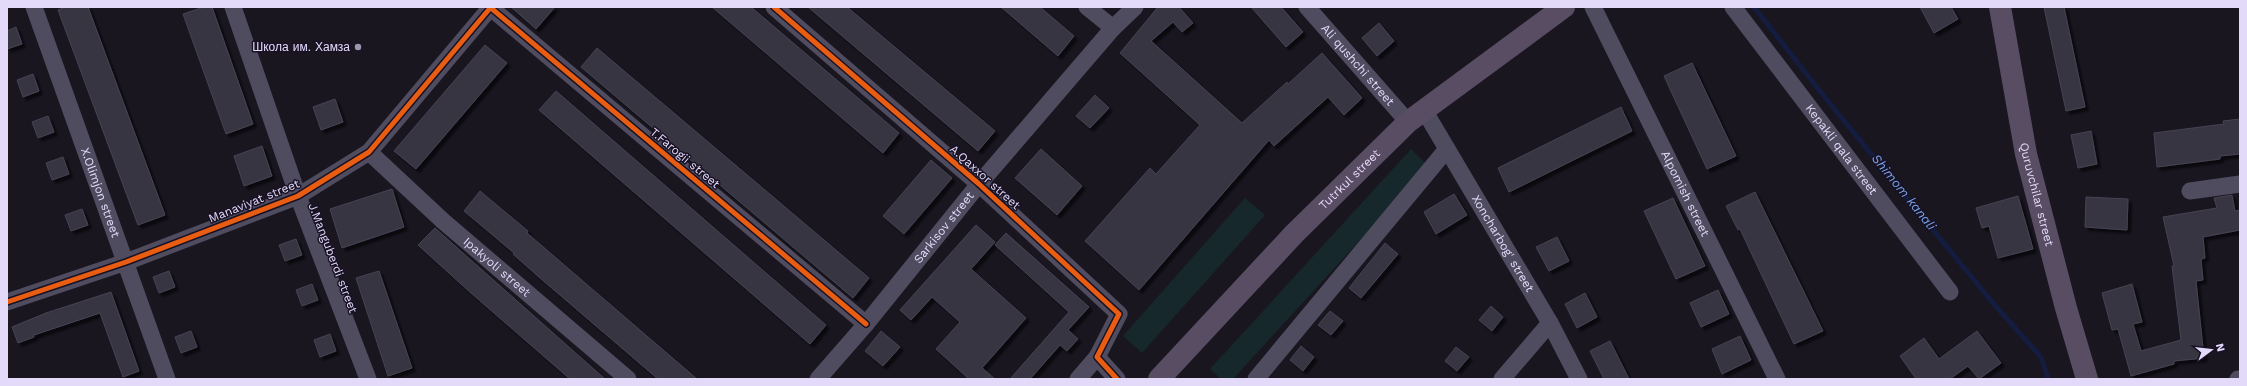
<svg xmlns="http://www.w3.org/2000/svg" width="2247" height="386" viewBox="0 0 2247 386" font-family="'Work Sans',sans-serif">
	<defs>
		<filter id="shadow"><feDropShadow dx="3.5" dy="3.5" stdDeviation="1" flood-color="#0009"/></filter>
	</defs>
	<rect width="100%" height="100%" fill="#191620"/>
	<g fill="#16282b">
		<path d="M1411 149 1428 166 1233 379H1221L1210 369Z"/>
		<path d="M1245 198 1265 215 1142 353 1123 336Z"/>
	</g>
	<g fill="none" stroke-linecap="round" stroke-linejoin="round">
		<path stroke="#141d3f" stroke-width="5" d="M1754 7 1823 95 1992 302 2041 357 2048 379"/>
	</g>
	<g fill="#393442" stroke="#474353" filter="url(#shadow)">
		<path d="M65 7H88L165 215 138 225 58 10Z"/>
		<path d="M204 7H212L253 124 226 134 183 14Z"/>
		<path d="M511 7H555L536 29Z"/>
		<path d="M712 7H751L899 133 883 153Z"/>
		<path d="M808 7H847L995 131 978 151Z"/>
		<path d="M1001 7H1040L1074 36 1058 56Z"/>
		<path d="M1158 7H1179L1193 23 1182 32 1173 22 1151 41 1242 123 1287 82 1288 84 1322 53 1362 98 1344 115 1328 97 1274 146 1269 140 1139 290 1085 241 1150 168 1156 174 1200 125 1120 53Z"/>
		<path d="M1251 7H1281L1303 32 1286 47Z"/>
		<path d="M1920 7H1951L1958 19 1934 33Z"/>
		<path d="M2044 7H2064L2085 107 2066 111Z"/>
		<path d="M1379 23 1394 41 1377 56 1362 38Z"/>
		<path d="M16 27 22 44 7 49V31Z"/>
		<path d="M485 45 507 63 416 169 394 151Z"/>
		<path d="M597 48 869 278 853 298 581 67Z"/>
		<path d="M1692 63 1736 156 1707 169 1664 76Z"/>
		<path d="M33 74 39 91 23 97 17 80Z"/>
		<path d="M556 91 826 325 810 344 539 110Z"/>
		<path d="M1095 95 1109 108 1090 128 1076 116Z"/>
		<path d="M335 99 343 122 321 130 313 107Z"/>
		<path d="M1621 107 1632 131 1509 192 1498 168Z"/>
		<path d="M48 116 54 132 38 138 32 122Z"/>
		<path d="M2240 119V154L2220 156V159L2157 167 2154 133 2224 124 2223 121Z"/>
		<path d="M2091 131 2097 164 2078 168 2071 135Z"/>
		<path d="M262 146 272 176 244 186 234 156Z"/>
		<path d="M1041 149 1082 186 1057 215 1015 178Z"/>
		<path d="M63 157 69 174 52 180 46 163Z"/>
		<path d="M931 160 952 178 904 234 883 216Z"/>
		<path d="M392 189 404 227 342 248 330 209Z"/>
		<path d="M480 191 528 231 527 233 697 379H658L540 278 513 254 514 253 464 211Z"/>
		<path d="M1755 192 1823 331 1794 344 1740 229 1738 230 1726 206Z"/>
		<path d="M1454 194 1467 215 1436 234 1424 212Z"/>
		<path d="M2232 195 2235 211 2240 210V230L2203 237 2205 258 2201 259 2203 280 2196 281 2204 358 2174 361V364L2131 376 2118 329 2112 330 2102 293 2132 284 2142 322 2133 324 2141 351 2181 340 2172 266H2174L2163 217 2217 208 2214 198Z"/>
		<path d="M2018 196 2033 249 1998 258 1989 226 1982 228 1976 208Z"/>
		<path d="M2086 197 2128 199 2127 230 2085 227Z"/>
		<path d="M1673 198 1705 266 1676 279 1644 211Z"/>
		<path d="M82 209 88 225 71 231 65 215Z"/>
		<path d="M976 225 995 242 971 269 1026 318 982 368 995 379H969L936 349 960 322 932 297 911 320 900 310Z"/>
		<path d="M435 228 463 253 605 379H570L471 293 418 245Z"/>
		<path d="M1006 233 1089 307 1068 330 1078 339 1067 351 1060 345 1030 379H1010L1069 312 995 245Z"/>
		<path d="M1557 237 1569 261 1549 271 1536 247Z"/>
		<path d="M296 239 302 255 285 261 279 245Z"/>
		<path d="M1385 243 1398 254 1361 298 1349 288Z"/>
		<path d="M169 271 175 287 159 293 153 277Z"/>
		<path d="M379 271 412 368 388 376 356 278Z"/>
		<path d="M312 284 318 300 302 306 296 290Z"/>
		<path d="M1718 290 1729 314 1701 327 1690 303Z"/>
		<path d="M111 292 139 371 123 377 100 313 34 335V337L18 343 12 327 46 313Z"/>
		<path d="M1585 293 1597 317 1577 328 1565 304Z"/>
		<path d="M1491 306 1503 317 1492 331 1479 320Z"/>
		<path d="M1330 311 1343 321 1331 335 1318 325Z"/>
		<path d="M191 331 197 347 181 353 175 337Z"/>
		<path d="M881 331 900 347 883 366 865 351Z"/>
		<path d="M1977 331 2001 363 1979 379 1968 366 1950 379H1916L1900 356 1924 338 1939 359Z"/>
		<path d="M330 334 336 351 320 357 314 340Z"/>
		<path d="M1740 336 1751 360 1722 374 1712 349Z"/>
		<path d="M1610 341 1629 379H1604L1590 351Z"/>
		<path d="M1301 346 1314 357 1303 371 1290 360Z"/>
		<path d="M1456 347 1469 357 1457 371 1445 361Z"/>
	</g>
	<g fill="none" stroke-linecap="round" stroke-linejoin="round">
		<g stroke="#504c5f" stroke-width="17">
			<path id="s1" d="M34 7 167 379"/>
			<path d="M233 7 298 196 368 379"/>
			<path d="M774 7 979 184 1119 314 1097 357 1117 379"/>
			<path d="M1087 7 1113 28"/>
			<path id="s2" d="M1307 7 1408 122"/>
			<path id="s3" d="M1593 7 1777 379"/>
			<path id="s4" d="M1733 7 1950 292"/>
			<path d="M491 8 866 324"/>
			<path id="s5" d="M1424 110 1550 323 1579 379"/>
			<path id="s6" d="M369 152 443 221 628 379"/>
			<path d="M2190 191 2240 184"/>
			<path d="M7 302 126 262 298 196 369 152 491 7"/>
			<path id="s7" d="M818 379 866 324 979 184 1113 28 1135 7"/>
			<path d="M1078 379 1097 357"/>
			<path d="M1256 379 1447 149"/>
			<path d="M1502 379 1550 323"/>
			<path d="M2238 379H2240"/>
		</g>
		<g stroke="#594d64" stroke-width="22">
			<path id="s8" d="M2000 7 2026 154 2066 308 2087 379"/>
			<path id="s9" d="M1159 379 1294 234 1408 122 1564 7"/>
		</g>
		<g stroke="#181224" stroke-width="8">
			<g id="cycleway">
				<path d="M774 7 979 184 1119 314 1097 357 1117 379"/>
				<path d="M491 8 866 324"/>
				<path d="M7 302 126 262 298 196 369 152 491 7"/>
			</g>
		</g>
		<use href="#cycleway" stroke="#e95d12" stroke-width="5"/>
	</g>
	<circle fill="#9c95ae" stroke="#181224" stroke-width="1.5" cx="358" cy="47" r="4"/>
	<g text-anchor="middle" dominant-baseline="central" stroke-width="3" stroke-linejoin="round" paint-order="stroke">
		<g font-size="12" fill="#e3dafa" stroke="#181224" text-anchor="end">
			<text x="350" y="47">Школа им. Хамза</text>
		</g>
		<g font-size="12" fill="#e3dafa" stroke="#181224">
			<text stroke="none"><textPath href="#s2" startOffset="77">Ali qushchi street</textPath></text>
			<text stroke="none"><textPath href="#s4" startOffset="179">Kepakli qala street</textPath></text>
			<text transform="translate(685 158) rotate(40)">T.Farogii street</text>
			<text transform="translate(985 177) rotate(42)">A.Qaxxor street</text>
			<text stroke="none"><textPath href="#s9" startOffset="276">Tutrkul street</textPath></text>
			<text stroke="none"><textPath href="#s1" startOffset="197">X.Olimjon street</textPath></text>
			<text stroke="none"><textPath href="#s3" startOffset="208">Alpomish street</textPath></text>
			<text stroke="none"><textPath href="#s8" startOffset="191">Quruvchilar street</textPath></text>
			<text transform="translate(254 201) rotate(-22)">Manaviyat street</text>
			<text stroke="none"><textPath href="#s7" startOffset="197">Sarkisov street</textPath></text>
			<text stroke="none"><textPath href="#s5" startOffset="155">Xoncharbog' street</textPath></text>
			<text transform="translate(333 258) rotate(69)">J.Manguberdi street</text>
			<text stroke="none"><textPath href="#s6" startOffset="172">Ipakyoli street</textPath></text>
		</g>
		<g font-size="13" font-style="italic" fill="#76a4ed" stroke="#181224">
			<text transform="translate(1904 192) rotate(51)">Shimom kanali</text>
		</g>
	</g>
	<rect width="2247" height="386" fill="none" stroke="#e3dafa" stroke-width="16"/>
	<g transform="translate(2211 350) rotate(75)" stroke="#181224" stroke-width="3" paint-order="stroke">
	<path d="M0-3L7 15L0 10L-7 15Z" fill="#e3dafa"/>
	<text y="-6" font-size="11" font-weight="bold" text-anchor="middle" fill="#e3dafa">N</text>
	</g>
</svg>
